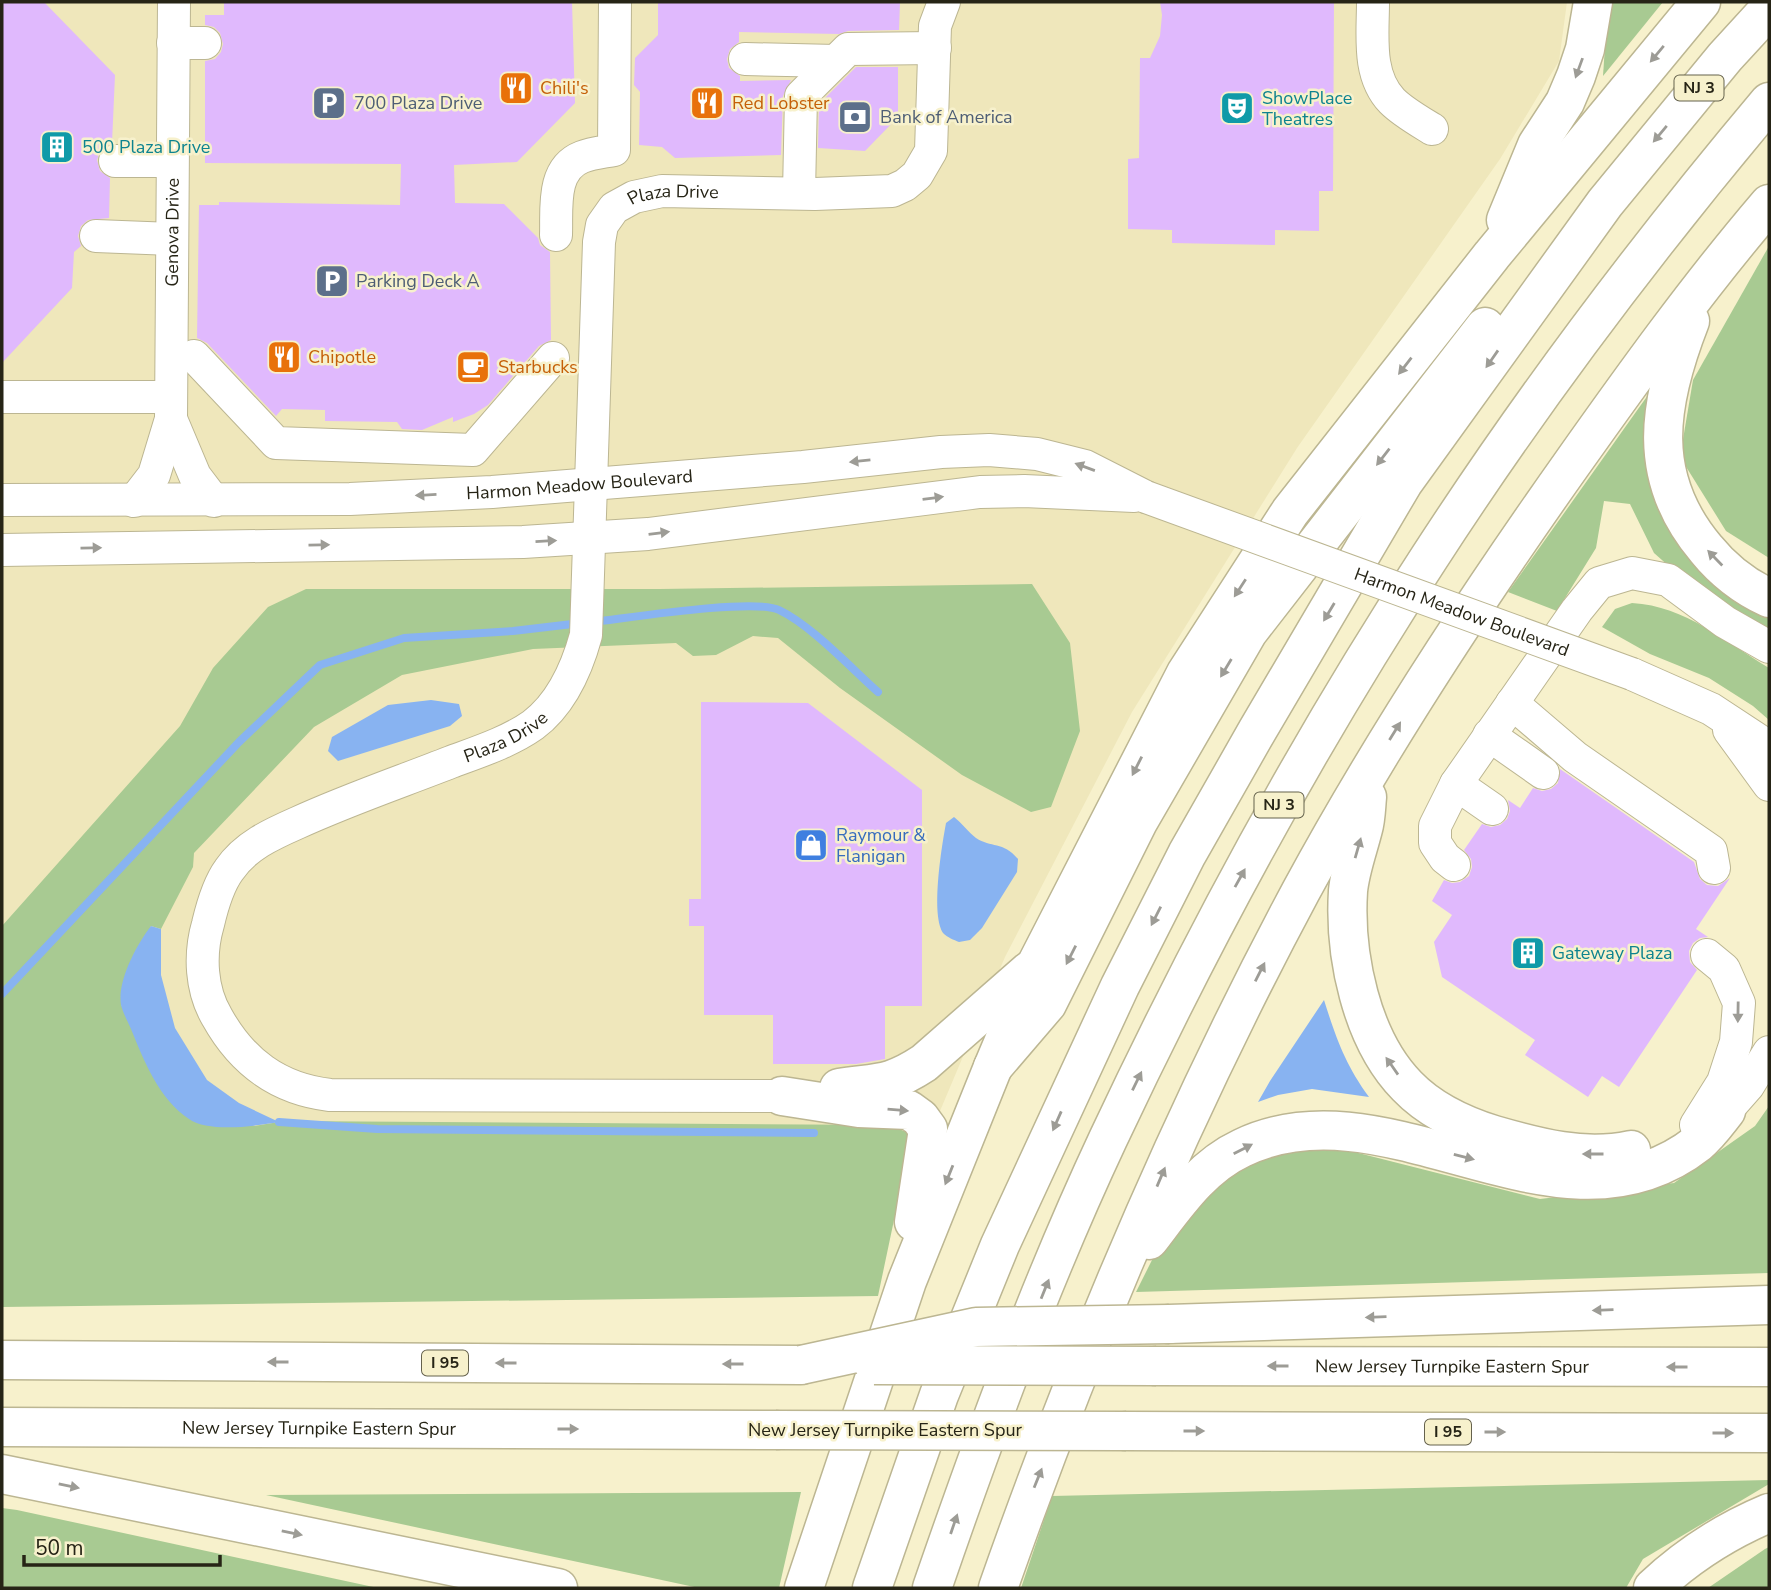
<svg xmlns="http://www.w3.org/2000/svg" width="1771" height="1590" viewBox="0 0 1771 1590" font-family="'Nunito Sans',sans-serif">
	<rect width="100%" height="100%" fill="#f7f1cc"/>
	<path fill="#efe7bb" d="M2 2H1567L1559 61 1500 159 1297 448 1132 712 1005 957 894 1220 2 1202Z"/>
	<g fill="#a8ca92">
		<path d="M1608 2H1663L1603 76Z"/>
		<path d="M1769 246V558L1726 531 1680 457 1693 380Z"/>
		<path d="M1648 395V462L1769 611V633L1713 605 1654 553 1630 504 1604 501 1596 548 1557 611 1508 592Z"/>
		<path d="M1032 584 1070 643 1080 731 1051 807 1031 812 962 775 840 688 778 638 753 636 716 655 693 656 676 643 533 649 402 675 314 727 194 853 193 867 161 929 151 926 121 1005 254 1126 285 1121 890 1125 915 1136 912 1178 894 1220 878 1296 2 1307V926L180 726 213 668 268 607 306 589H660Z"/>
		<path d="M1632 603C1686 606 1725 642 1769 668V720L1753 706 1709 678 1650 654 1602 627 1615 609Z"/>
		<path d="M1769 1106V1273L1136 1292 1167 1230 1229 1173 1311 1141 1540 1199 1674 1183 1755 1126Z"/>
		<path d="M1769 1480V1484L1643 1559 1626 1588H1021L1052 1496Z"/>
		<path d="M801 1492 779 1588H699L266 1495Z"/>
		<path d="M2 1508 17 1510 378 1588H2Z"/>
		<path d="M1769 1547V1588H1708L1765 1549Z"/>
	</g>
	<g fill="#88b3f1">
		<path d="M431 700 459 704 462 716 450 726 338 761 328 751 332 737 388 705Z"/>
		<path d="M954 817C962 823 968 832 976 838 991 848 1003 841 1018 859L1017 872 982 928 970 940 959 942C954 940 947 937 944 934 930 917 942 845 946 823Z"/>
		<path d="M151 926 161 929V975L175 1028 207 1080 239 1103 279 1122C255 1126 209 1133 189 1119 159 1099 144 1061 131 1029 128 1022 123 1013 121 1005 117 981 137 944 151 926Z"/>
		<path d="M1324 1000C1336 1038 1345 1064 1369 1097L1312 1089 1278 1095 1258 1102 1270 1081Z"/>
	</g>
	<g fill="none" stroke-linecap="round" stroke-linejoin="round">
		<g stroke="#88b3f1" stroke-width="8">
			<path d="M593 622C628 618 754 598 779 610 811 625 851 668 878 692"/>
			<path d="M2 994 239 742 320 665 404 638 513 631 581 623"/>
			<path d="M279 1122 377 1129 814 1133"/>
		</g>
	</g>
	<g fill="#e0b9fd">
		<path d="M2 2H44L115 75 112 143 105 146 100 151 97 160 100 171 110 178 109 218 88 220 81 226 78 236 81 246 74 252 72 288 2 363Z"/>
		<path d="M224 2H572L575 103 517 162 454 165 455 203 504 204 538 238 540 245 550 252 551 340 539 346 488 405 474 414 453 422V417L422 430 402 429 397 422 325 421V410L282 409 276 416 207 343 197 338 199 205H219V202L400 205 401 164 205 163V61L215 59 221 52 223 44 220 33 214 27 205 25V15H224Z"/>
		<path d="M658 2H900L899 30 848 31 839 34 739 32V42L730 49 727 59 729 68 740 76V81L791 80 783 96 781 155 675 158 662 147 639 145 640 92 634 85 635 58 658 35Z"/>
		<path d="M1160 2H1334L1333 191H1319V231L1275 230V245L1172 243V230L1128 229V159L1139 158 1140 58H1150L1160 36 1162 15Z"/>
		<path d="M856 67H898V117L865 151 818 148 819 104Z"/>
		<path d="M701 702 808 703 922 790V1006H885V1059L856 1064H773V1015H704V926H689V899H701Z"/>
		<path d="M1560 769 1694 862 1700 879 1707 885 1718 886 1730 878 1696 929 1708 937 1700 938 1693 943 1689 951 1690 962 1697 970 1619 1087 1602 1076 1588 1097 1525 1055 1535 1040 1442 977 1434 942 1452 915 1432 901 1444 880 1452 883 1460 882 1469 876 1472 867 1471 859 1464 850 1482 824 1491 827 1500 825 1507 819 1510 811 1508 800 1520 808 1533 788 1542 791 1551 789 1558 783Z"/>
	</g>
	<g fill="none" stroke-linecap="round" stroke-linejoin="round">
		<g stroke="#bcb692" stroke-width="34">
			<g id="minor">
				<path d="M1373 2C1373 35 1367 75 1392 101 1403 112 1419 121 1432 129"/>
				<path d="M173 43H205"/>
				<path d="M745 59 836 61"/>
				<path d="M115 161H171"/>
				<path d="M799 193 801 96 848 49 935 48"/>
				<path d="M556 235C557 209 551 169 582 157 592 153 604 152 614 150L615 2"/>
				<path d="M96 236 172 239"/>
				<path d="M194 356 276 443 473 450 553 358"/>
				<path d="M2 397H171"/>
				<path d="M171 419 195 476 214 501"/>
				<path id="s1" d="M2 500 350 499 492 492 803 467 941 452 989 450 1037 454 1085 466 1146 497"/>
				<path id="s2" d="M134 501 154 475 171 419 174 2"/>
				<path d="M2 550 523 542 648 534 980 492 1024 491 1134 496"/>
				<path d="M1632 674 1711 709 1769 747"/>
				<path d="M1512 703 1575 757 1711 851 1714 868"/>
				<path d="M1729 730 1769 785"/>
				<path d="M1489 735 1543 773"/>
				<path d="M1456 784 1492 809"/>
				<path d="M1454 865 1445 858 1435 843V826L1456 784 1577 610 1599 583 1632 573 1668 580 1725 622 1769 647"/>
				<path id="s3" d="M782 1096 330 1095C278 1089 242 1062 217 1017 201 990 199 955 208 924 212 907 218 885 229 870 245 846 272 834 297 823 347 800 400 782 451 762 478 752 509 742 533 725 561 704 577 668 586 635L599 242 602 225 614 208 634 197 662 191 815 194 892 191 905 185 917 175 931 151 935 26 944 2"/>
				<path d="M1726 1111 1748 1086 1769 1052"/>
				<path d="M1696 1125 1723 1082 1736 1042 1739 1003 1724 969 1707 955"/>
			</g>
		</g>
		<g stroke="#bcb692" stroke-width="41">
			<g id="major">
				<path d="M1506 220 1537 145 1565 102 1576 76 1585 49 1593 2"/>
				<path d="M1690 321C1658 403 1645 477 1706 549 1723 570 1745 587 1769 598"/>
				<path d="M1367 797C1366 807 1366 819 1363 829 1358 849 1350 870 1348 891 1344 955 1361 1039 1407 1086 1431 1111 1462 1125 1494 1135 1539 1148 1584 1160 1631 1150"/>
				<path d="M839 1088C878 1082 889 1086 924 1063L1029 971"/>
				<path d="M782 1096 859 1108 909 1110 920 1118 928 1129 914 1222"/>
				<path d="M1149 1240C1176 1205 1201 1167 1242 1148 1389 1077 1559 1252 1698 1143 1709 1134 1718 1121 1726 1111"/>
				<path d="M804 1588 907 1281 993 1067 1036 965 1186 673 1290 512 1492 255 1701 2"/>
				<path d="M998 1588C1082 1349 1181 1115 1301 891 1381 743 1474 602 1571 465 1634 376 1698 287 1769 204"/>
			</g>
		</g>
		<g stroke="#bcb692" stroke-width="41">
			<g id="highway">
				<path d="M993 1067 1047 1004 1138 822 1248 632 1485 327"/>
				<path d="M1169 1324 1769 1305"/>
				<path d="M2 1360 801 1365"/>
				<path id="s4" d="M1156 1366 1769 1367"/>
				<path id="s5" d="M2 1427 776 1430"/>
				<path d="M1126 1431 1769 1433"/>
				<path d="M2 1474 558 1588"/>
				<path d="M872 1588 939 1395 1000 1245 1120 986 1187 854 1257 731 1403 483 1605 203 1725 57 1769 9"/>
				<path d="M932 1588C984 1437 1040 1284 1108 1139 1202 939 1308 743 1429 558 1532 399 1647 247 1769 102"/>
				<path d="M1653 1588C1687 1556 1726 1531 1769 1513"/>
			</g>
		</g>
		<use href="#minor" stroke="#fff" stroke-width="32"/>
		<use href="#major" stroke="#fff" stroke-width="38"/>
		<use href="#highway" stroke="#fff" stroke-width="38"/>
		<g stroke="#bcb692" stroke-width="34" stroke-linecap="butt">
			<g id="minor-bridge">
				<path id="s6" d="M1146 497 1632 674"/>
			</g>
		</g>
		<g stroke="#bcb692" stroke-width="41" stroke-linecap="butt">
			<g id="highway-bridge">
				<path d="M801 1365 976 1327 1169 1324"/>
				<path d="M874 1365 1156 1366"/>
				<path d="M776 1430 1126 1431"/>
			</g>
		</g>
		<use href="#minor-bridge" stroke="#fff" stroke-width="32"/>
		<use href="#highway-bridge" stroke="#fff" stroke-width="38"/>
	</g>
	<defs><path id="oneway-solid" d="M-6-.8H1V-3.2L6.5 0L1 3.2V.8H-6Z" transform="scale(1.75)"/></defs>
	<g fill="#9d9c96">
		<use href="#oneway-solid" transform="translate(1657 54) rotate(130)"/>
		<use href="#oneway-solid" transform="translate(1579 68) rotate(110)"/>
		<use href="#oneway-solid" transform="translate(1660 134) rotate(130)"/>
		<use href="#oneway-solid" transform="translate(1492 359) rotate(125)"/>
		<use href="#oneway-solid" transform="translate(1405 366) rotate(128)"/>
		<use href="#oneway-solid" transform="translate(1383 457) rotate(128)"/>
		<use href="#oneway-solid" transform="translate(860 461) rotate(174)"/>
		<use href="#oneway-solid" transform="translate(1085 467) rotate(-160)"/>
		<use href="#oneway-solid" transform="translate(426 495) rotate(177)"/>
		<use href="#oneway-solid" transform="translate(933 498) rotate(-7)"/>
		<use href="#oneway-solid" transform="translate(659 533) rotate(-7)"/>
		<use href="#oneway-solid" transform="translate(546 541) rotate(-3)"/>
		<use href="#oneway-solid" transform="translate(319 545) rotate(-1)"/>
		<use href="#oneway-solid" transform="translate(91 548) rotate(-1)"/>
		<use href="#oneway-solid" transform="translate(1715 558) rotate(-134)"/>
		<use href="#oneway-solid" transform="translate(1240 588) rotate(123)"/>
		<use href="#oneway-solid" transform="translate(1329 612) rotate(121)"/>
		<use href="#oneway-solid" transform="translate(1226 668) rotate(121)"/>
		<use href="#oneway-solid" transform="translate(1395 731) rotate(-58)"/>
		<use href="#oneway-solid" transform="translate(1137 766) rotate(117)"/>
		<use href="#oneway-solid" transform="translate(1358 848) rotate(-74)"/>
		<use href="#oneway-solid" transform="translate(1240 878) rotate(-61)"/>
		<use href="#oneway-solid" transform="translate(1156 916) rotate(117)"/>
		<use href="#oneway-solid" transform="translate(1071 955) rotate(117)"/>
		<use href="#oneway-solid" transform="translate(1260 972) rotate(-63)"/>
		<use href="#oneway-solid" transform="translate(1738 1012) rotate(91)"/>
		<use href="#oneway-solid" transform="translate(1392 1066) rotate(-125)"/>
		<use href="#oneway-solid" transform="translate(1137 1081) rotate(-64)"/>
		<use href="#oneway-solid" transform="translate(898 1110) rotate(5)"/>
		<use href="#oneway-solid" transform="translate(1057 1121) rotate(114)"/>
		<use href="#oneway-solid" transform="translate(1243 1149) rotate(-27)"/>
		<use href="#oneway-solid" transform="translate(1593 1154) rotate(180)"/>
		<use href="#oneway-solid" transform="translate(1464 1157) rotate(14)"/>
		<use href="#oneway-solid" transform="translate(949 1175) rotate(112)"/>
		<use href="#oneway-solid" transform="translate(1161 1177) rotate(-67)"/>
		<use href="#oneway-solid" transform="translate(1045 1289) rotate(-68)"/>
		<use href="#oneway-solid" transform="translate(1603 1310) rotate(178)"/>
		<use href="#oneway-solid" transform="translate(1376 1317) rotate(178)"/>
		<use href="#oneway-solid" transform="translate(278 1362) rotate(-180)"/>
		<use href="#oneway-solid" transform="translate(506 1363) rotate(-180)"/>
		<use href="#oneway-solid" transform="translate(733 1364) rotate(-180)"/>
		<use href="#oneway-solid" transform="translate(1278 1366) rotate(-180)"/>
		<use href="#oneway-solid" transform="translate(1677 1367) rotate(-180)"/>
		<use href="#oneway-solid" transform="translate(568 1429)"/>
		<use href="#oneway-solid" transform="translate(1194 1431)"/>
		<use href="#oneway-solid" transform="translate(1495 1432)"/>
		<use href="#oneway-solid" transform="translate(1723 1433)"/>
		<use href="#oneway-solid" transform="translate(1038 1478) rotate(-68)"/>
		<use href="#oneway-solid" transform="translate(69 1486) rotate(12)"/>
		<use href="#oneway-solid" transform="translate(954 1524) rotate(-71)"/>
		<use href="#oneway-solid" transform="translate(292 1533) rotate(12)"/>
	</g>
	<defs>
		<g id="restaurant-square" transform="scale(1.75)"><rect x="-9" y="-9" width="18" height="18" rx="4" fill="#e8710a" stroke="#f7f1cc"/><path d="M-5-6h1v4h1v-4h1v4h1v-4h1v5L-1.5 .5V6h-2V.5L-5-1ZM5-6V6H3V1.5H1.5Q1.5-4 5-6Z" fill="#fff"/></g>
		<g id="parking-square" transform="scale(1.75)"><rect x="-9" y="-9" width="18" height="18" rx="4" fill="#5c6f8a" stroke="#f7f1cc"/><path d="M-3.5-5.5H1a3.5 3.5 0 0 1 0 7H-1V5.5H-3.5ZM-1-3.4V-.6H.8a1.4 1.4 0 0 0 0-2.8Z" fill="#fff"/></g>
		<g id="theatre-square" transform="scale(1.75)"><rect x="-9" y="-9" width="18" height="18" rx="4" fill="#0f9aa8" stroke="#f7f1cc"/><path d="M-5-5.5Q0-4 5-5.5V0Q5 5 0 6Q-5 5-5 0ZM-3.3-2.5H-1v1.5H-3.3ZM1-2.5H3.3v1.5H1ZM-2.8 1Q0 5.5 2.8 1Z" fill="#fff"/></g>
		<g id="bank-square" transform="scale(1.75)"><rect x="-9" y="-9" width="18" height="18" rx="4" fill="#5c6f8a" stroke="#f7f1cc"/><path d="M-6-4H6V4H-6ZM0-2.3a2.3 2.3 0 1 0 0 4.6a2.3 2.3 0 1 0 0-4.6Z" fill="#fff"/></g>
		<g id="building-square" transform="scale(1.75)"><rect x="-9" y="-9" width="18" height="18" rx="4" fill="#0f9aa8" stroke="#f7f1cc"/><path d="M-4-6H4V6H1V3H-1V6H-4ZM-2.5-4.3h1.7v1.8h-1.7ZM.8-4.3h1.7v1.8H.8ZM-2.5-1h1.7V.8h-1.7ZM.8-1h1.7V.8H.8Z" fill="#fff"/></g>
		<g id="cafe-square" transform="scale(1.75)"><rect x="-9" y="-9" width="18" height="18" rx="4" fill="#e8710a" stroke="#f7f1cc"/><path d="M-5.5-4.5H6V0H3Q3 3.5 0 3.5H-2.5Q-5.5 3.5-5.5 0ZM3-3.2v2h1.7v-2ZM-6 4.5H4V6H-6Z" fill="#fff"/></g>
		<g id="shop-square" transform="scale(1.75)"><rect x="-9" y="-9" width="18" height="18" rx="4" fill="#3f7fe0" stroke="#f7f1cc"/><path d="M-5-2.5h2.3a2.7 3.5 0 0 1 5.4 0H5L5.5 6h-11ZM-1.5-2.5h3a1.5 2.3 0 0 0-3 0Z" fill="#fff"/></g>
	</defs>
	<g fill-rule="evenodd">
		<use href="#restaurant-square" x="516" y="88"/>
		<use href="#parking-square" x="329" y="103"/>
		<use href="#restaurant-square" x="707" y="103"/>
		<use href="#theatre-square" x="1237" y="108"/>
		<use href="#bank-square" x="855" y="117"/>
		<use href="#building-square" x="57" y="147"/>
		<use href="#parking-square" x="332" y="281"/>
		<use href="#restaurant-square" x="284" y="357"/>
		<use href="#cafe-square" x="473" y="367"/>
		<use href="#shop-square" x="811" y="845"/>
		<use href="#building-square" x="1528" y="953"/>
	</g>
	<g text-anchor="middle" dominant-baseline="central" stroke-width="5" stroke-linejoin="round" paint-order="stroke">
		<g fill="#f7f1cc" stroke="#65624d" stroke-width="2">
			<rect x="1674.5" y="75.5" width="49" height="25" rx="5"/>
			<rect x="1254.5" y="792.5" width="49" height="25" rx="5"/>
			<rect x="422" y="1350.5" width="46" height="25" rx="5"/>
			<rect x="1425" y="1419.5" width="46" height="25" rx="5"/>
		</g>
		<g font-size="16" font-weight="bold" fill="#262416">
			<text x="1699" y="88">NJ 3</text>
			<text x="1279" y="805">NJ 3</text>
			<text x="445" y="1363">I 95</text>
			<text x="1448" y="1432">I 95</text>
		</g>
		<g font-size="18" fill="#c56008" stroke="#f7f1cc" text-anchor="start">
			<text x="540" y="88">Chili's</text>
			<text x="732" y="103">Red Lobster</text>
			<text x="308" y="357">Chipotle</text>
			<text x="498" y="367">Starbucks</text>
		</g>
		<g font-size="18" fill="#0d838f" stroke="#f7f1cc" text-anchor="start">
			<text x="1262" y="98">ShowPlace<tspan x="1262" dy="21">Theatres</tspan></text>
			<text x="82" y="147">500 Plaza Drive</text>
			<text x="1552" y="953">Gateway Plaza</text>
		</g>
		<g font-size="18" fill="#4e5e75" stroke="#f7f1cc" text-anchor="start">
			<text x="354" y="103">700 Plaza Drive</text>
			<text x="880" y="117">Bank of America</text>
			<text x="356" y="281">Parking Deck A</text>
		</g>
		<g font-size="18" fill="#262416" stroke="#f7f1cc">
			<text stroke="none"><textPath href="#s3" startOffset="1689">Plaza Drive</textPath></text>
			<text stroke="none"><textPath href="#s2" startOffset="278">Genova Drive</textPath></text>
			<text stroke="none"><textPath href="#s1" startOffset="578">Harmon Meadow Boulevard</textPath></text>
			<text stroke="none"><textPath href="#s6" startOffset="336">Harmon Meadow Boulevard</textPath></text>
			<text stroke="none"><textPath href="#s3" startOffset="1059">Plaza Drive</textPath></text>
			<text stroke="none"><textPath href="#s4" startOffset="296">New Jersey Turnpike Eastern Spur</textPath></text>
			<text stroke="none"><textPath href="#s5" startOffset="317">New Jersey Turnpike Eastern Spur</textPath></text>
			<text x="885" y="1430">New Jersey Turnpike Eastern Spur</text>
		</g>
		<g font-size="18" fill="#366cbe" stroke="#f7f1cc" text-anchor="start">
			<text x="836" y="835">Raymour &amp;<tspan x="836" dy="21">Flanigan</tspan></text>
		</g>
	</g>
	<rect width="1771" height="1590" fill="none" stroke="#262416" stroke-width="7"/>
	<path d="M24 1555v10h196v-10" fill="none" stroke="#262416" stroke-width="3.5"/>
	<text x="35" y="1555" font-size="21" fill="#262416" stroke="#f7f1cc" stroke-width="5" paint-order="stroke">50 m</text>
</svg>
